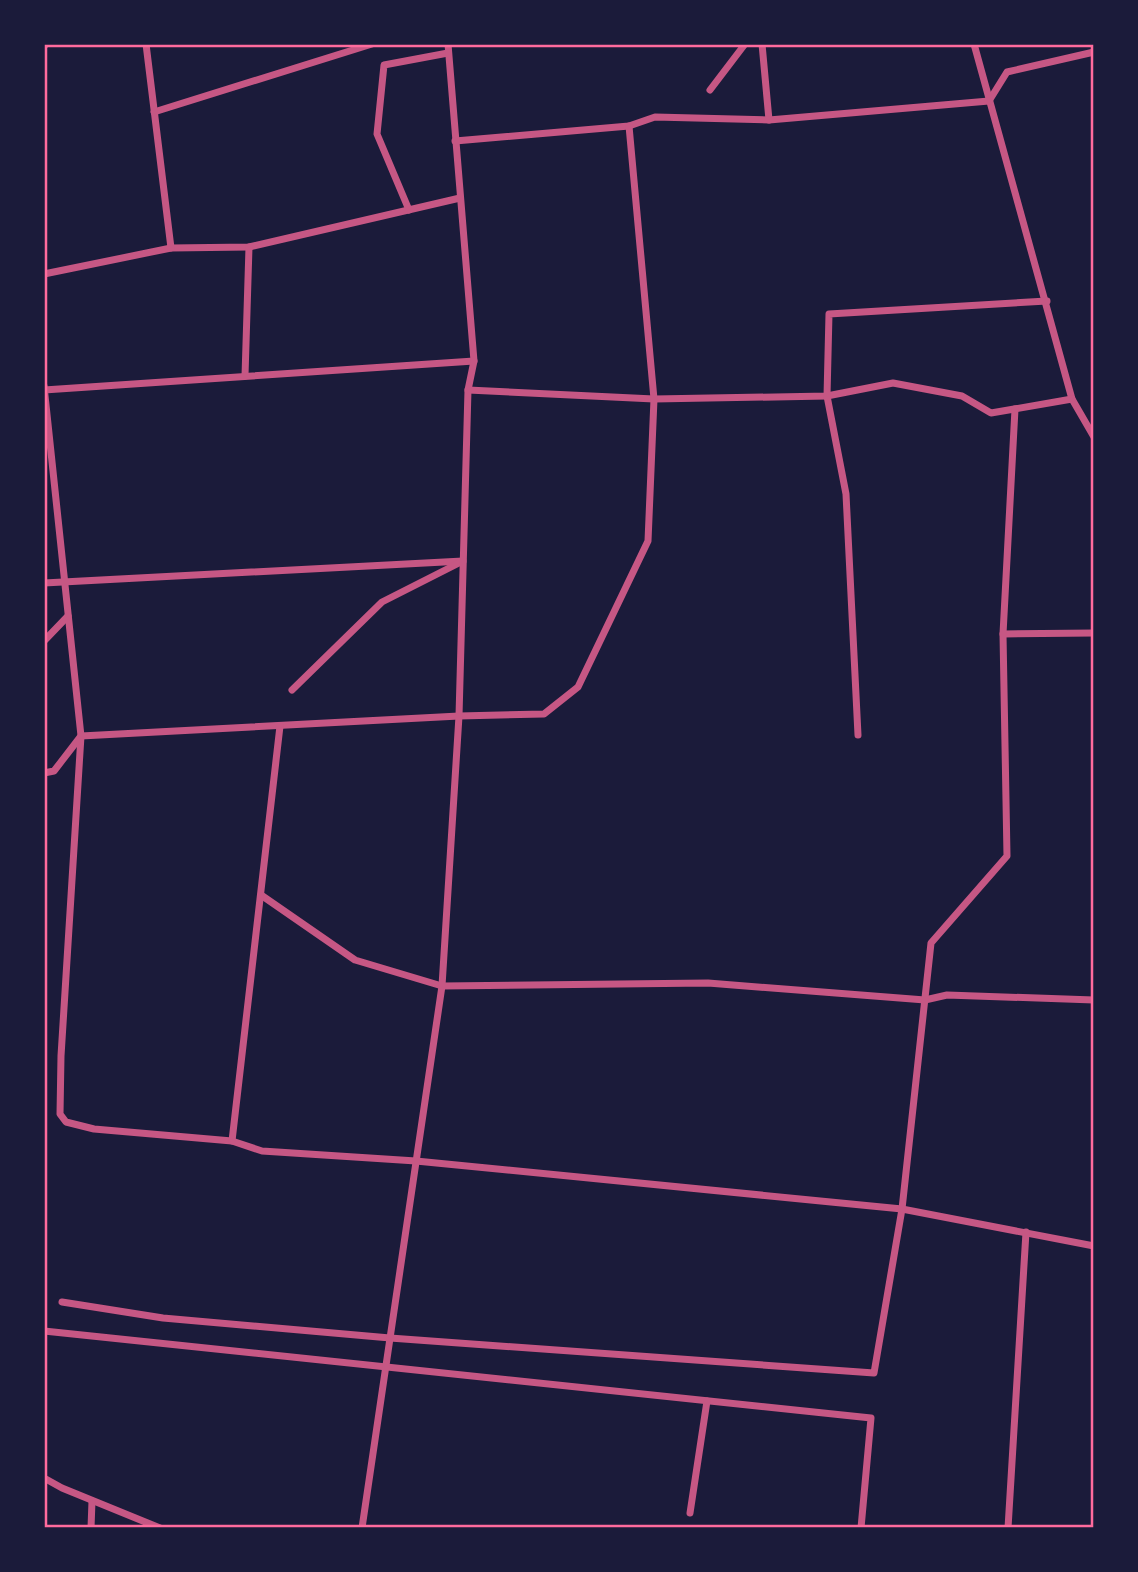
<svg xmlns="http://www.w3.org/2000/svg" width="1138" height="1572" viewBox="0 0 1138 1572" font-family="'Times New Roman',serif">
	<rect width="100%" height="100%" fill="#1b1b3a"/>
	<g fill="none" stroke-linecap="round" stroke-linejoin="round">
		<g stroke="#c65784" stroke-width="7">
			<path d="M762 44 769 120"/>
			<path d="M974 44 1072 399 1094 437"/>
			<path d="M44 46 46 44"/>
			<path d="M710 90 745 44"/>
			<path d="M154 112 372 44"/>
			<path d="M455 141 629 126 655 117 769 120 989 101 1007 72 1094 52"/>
			<path d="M409 210 377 134 384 65 448 53"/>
			<path d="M171 248 249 247 460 198"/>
			<path d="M44 274 171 248 146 44"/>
			<path d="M245 376 249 247"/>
			<path d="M44 386 81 736 61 1056 60 1114 66 1122 94 1129 232 1141 262 1151 416 1161 902 1209 1094 1246"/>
			<path d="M44 390 474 361"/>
			<path d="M468 390 654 399 827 396 893 383 962 396 991 413 1072 399"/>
			<path d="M44 583 463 561"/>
			<path d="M1003 634 1094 633"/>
			<path d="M44 641 68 616"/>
			<path d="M292 690 382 602 459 563"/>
			<path d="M858 735 846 494 827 396 829 314 1047 301"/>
			<path d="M44 773 54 771 81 736 459 716 544 714 578 687 648 541 654 399 629 126"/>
			<path d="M261 895 355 960 442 986 708 983 925 1000 947 995 1094 1000"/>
			<path d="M232 1141 280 726"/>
			<path d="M62 1302 163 1318 390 1338 874 1373 902 1209 931 943 1007 856 1003 634 1015 409"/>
			<path d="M44 1331 871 1418 861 1528"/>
			<path d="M44 1478 62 1488 160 1528"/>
			<path d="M690 1513 707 1401"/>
			<path d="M91 1528 92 1501"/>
			<path d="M362 1528 442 986 459 716 468 390 474 361 448 44"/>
			<path d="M1008 1528 1026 1232"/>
		</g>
	</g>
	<rect width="1138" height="1572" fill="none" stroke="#1b1b3a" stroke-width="91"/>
	<rect x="46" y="46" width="1046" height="1480" fill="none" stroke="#ff6b9d" stroke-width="2.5"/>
</svg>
